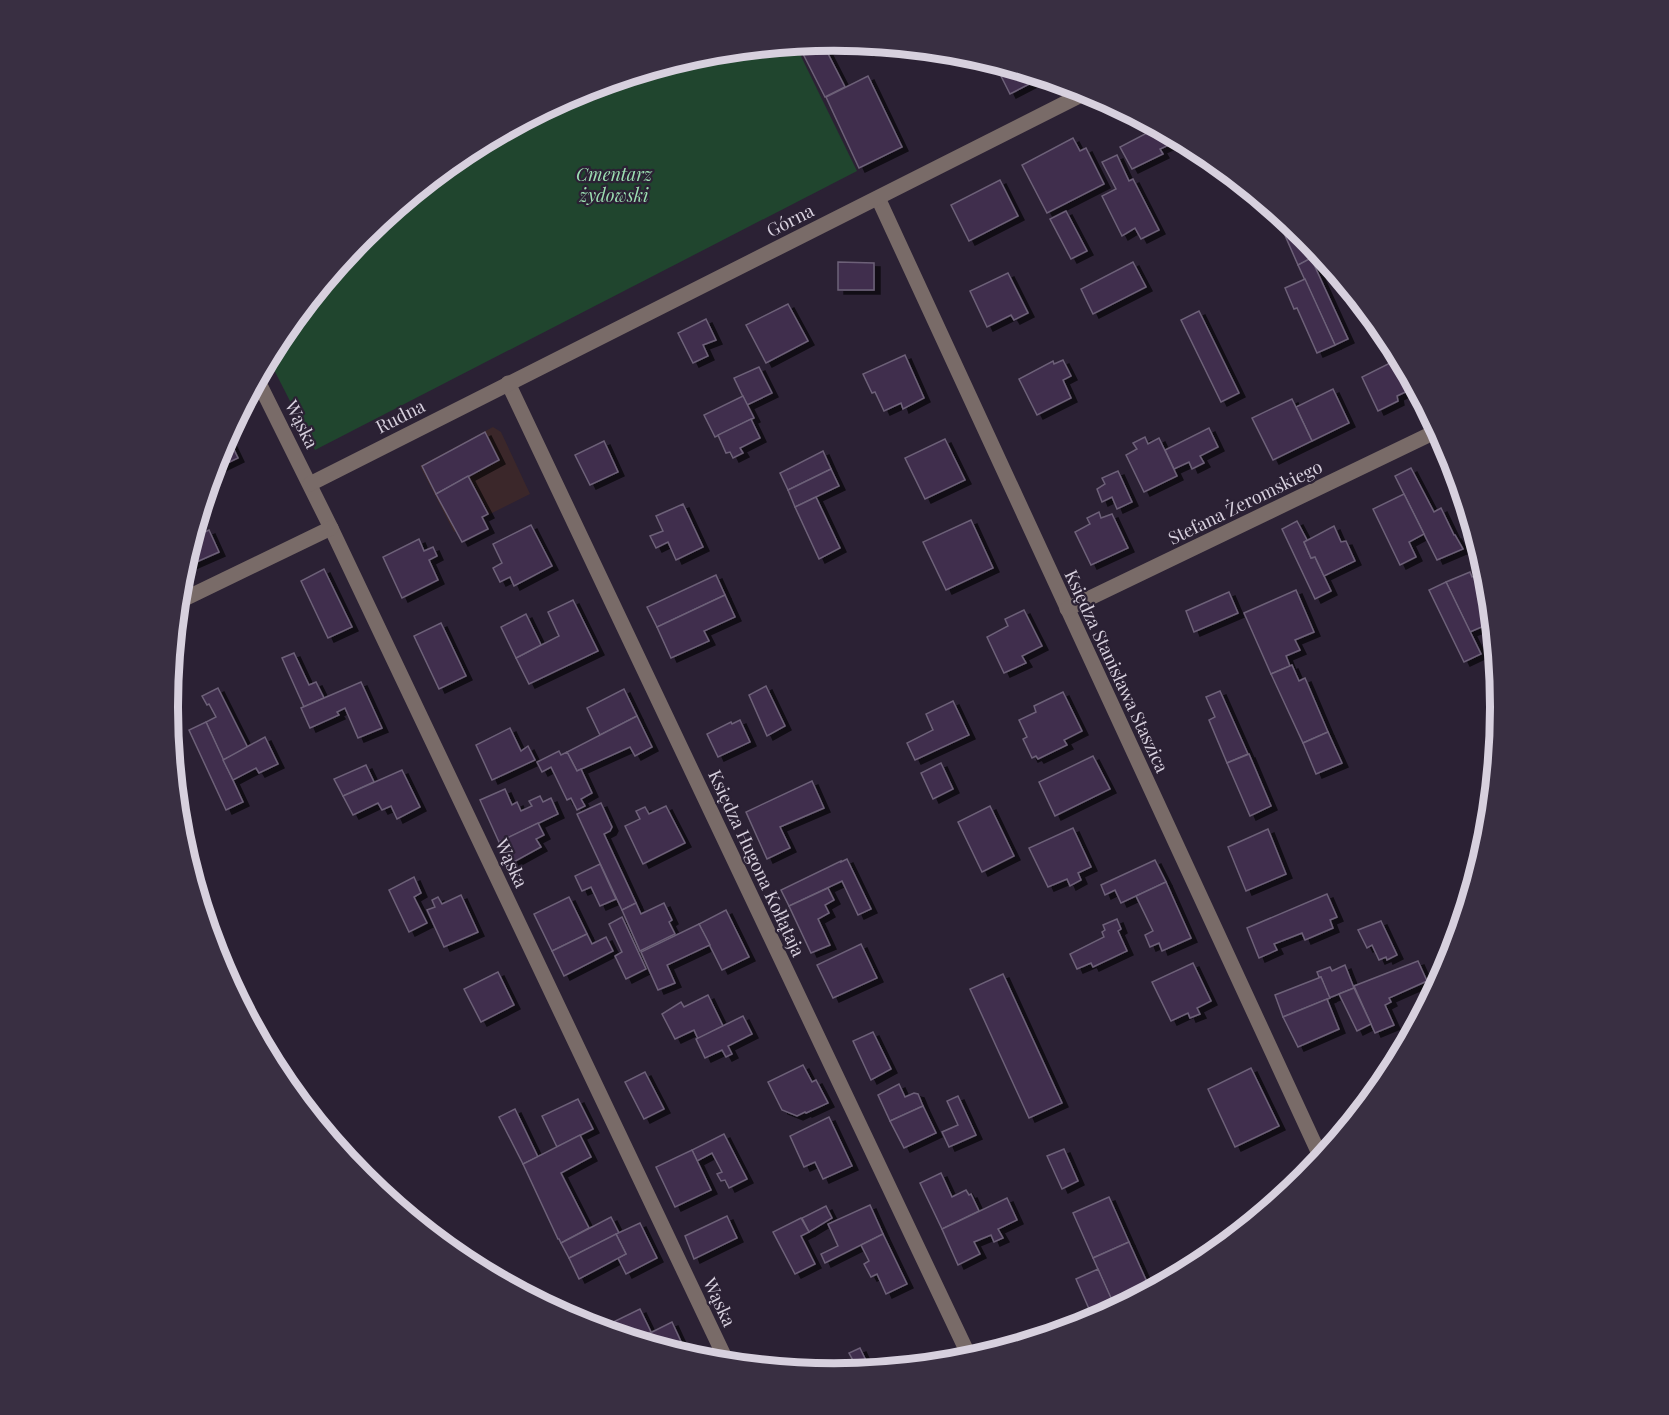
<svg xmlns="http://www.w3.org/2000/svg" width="1669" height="1415" viewBox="0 0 1669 1415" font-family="'Playfair Display',serif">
	<defs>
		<filter id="shadow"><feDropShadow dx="6" dy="4" stdDeviation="0" flood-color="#0009"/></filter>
	</defs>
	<rect width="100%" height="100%" fill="#2b2134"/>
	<path fill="#3b272a" d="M493 427 501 432 530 494 454 532 420 466Z"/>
	<path fill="#20452e" d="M795 44 857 171 315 450 268 358 280 337 363 236 464 153 580 91 705 53Z"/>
	<g fill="#3f2d4e" stroke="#6d6178" stroke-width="1.5" filter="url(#shadow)">
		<path d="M822 42 845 87 825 97 798 44Z"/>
		<path d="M864 43 882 45 868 52Z"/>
		<path d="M994 62 1043 77 1010 94Z"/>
		<path d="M868 76 902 147 859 168 826 97Z"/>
		<path d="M1147 122 1180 140 1160 149 1163 154 1132 169 1120 147 1151 131Z"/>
		<path d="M1073 138 1080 151 1086 148 1104 184 1047 213 1022 165Z"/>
		<path d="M1117 155 1129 181 1133 179 1159 230 1141 239 1135 228 1122 236 1102 196 1116 189 1102 162Z"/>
		<path d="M1000 180 1018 216 969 241 951 205Z"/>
		<path d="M1066 211 1087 251 1071 259 1050 219Z"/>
		<path d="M1279 214 1306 236 1314 246 1318 255 1298 265 1276 215Z"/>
		<path d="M1311 258 1348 339 1335 345 1298 265Z"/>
		<path d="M838 262 874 263V290H838Z"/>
		<path d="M1133 262 1146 287 1093 314 1081 289Z"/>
		<path d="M1008 273 1028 313 1014 320 1011 315 987 327 970 291Z"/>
		<path d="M1305 279 1335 345 1317 353 1297 308 1294 309 1285 288Z"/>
		<path d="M788 304 808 341 766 363 746 325Z"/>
		<path d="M1199 311 1239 393 1221 402 1181 320Z"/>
		<path d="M706 319 716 340 703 345 708 356 693 363 678 333Z"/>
		<path d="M905 355 924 398 903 409 901 403 884 411 875 392 872 393 863 374Z"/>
		<path d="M1400 358 1414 388 1397 396 1398 401 1378 411 1362 377Z"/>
		<path d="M1063 360 1071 376 1063 380 1071 398 1037 415 1019 379 1053 361 1054 364Z"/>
		<path d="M759 367 772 393 747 405 734 378Z"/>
		<path d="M1333 389 1349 423 1312 441 1296 407Z"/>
		<path d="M743 396 754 418 715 437 704 415Z"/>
		<path d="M1292 399 1312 441 1273 460 1252 418Z"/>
		<path d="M751 419 760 438 740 448 743 453 733 458 730 452 726 453 718 435Z"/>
		<path d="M1209 428 1218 447 1200 456 1204 463 1192 469 1189 462 1174 469 1165 450Z"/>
		<path d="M485 432 499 460 436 494 422 466Z"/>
		<path d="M227 435 238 458 213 470 218 452Z"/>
		<path d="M1145 437 1148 444 1159 438 1177 476 1144 492 1126 455 1137 449 1133 443Z"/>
		<path d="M945 439 965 480 925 499 905 458Z"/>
		<path d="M604 441 618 472 590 485 575 455Z"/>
		<path d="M823 451 831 469 788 490 780 473Z"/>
		<path d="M1411 468 1434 512 1441 508 1454 535H1455L1463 549 1437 560 1395 476Z"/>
		<path d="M831 469 839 486 795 507 788 490Z"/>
		<path d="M1118 471 1132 502 1117 509 1112 497 1102 502 1097 489 1105 484 1102 478Z"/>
		<path d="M468 476 488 514 482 517 488 529 462 542 436 494Z"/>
		<path d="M1404 494 1424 534 1409 542 1416 557 1400 565 1373 509Z"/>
		<path d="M816 497 840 548 819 559 795 507Z"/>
		<path d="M683 504 703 547 676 560 668 542 656 548 650 536 663 531 656 516Z"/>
		<path d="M1099 512 1101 518 1112 514 1128 548 1091 565 1075 532 1090 524 1087 518Z"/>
		<path d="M971 520 993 568 946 590 923 542Z"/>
		<path d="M1297 521 1307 540 1304 542 1311 558 1315 557 1331 591 1315 599 1282 529Z"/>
		<path d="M531 525 552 566 514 586 510 577 500 582 493 568 502 563 493 544Z"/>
		<path d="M1334 526 1341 542 1346 541 1355 561 1324 576 1315 557 1311 558 1304 542Z"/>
		<path d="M209 530 219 552 183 568 192 538Z"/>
		<path d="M419 539 424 551 433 547 437 556 429 560 438 580 402 598 383 557Z"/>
		<path d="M324 569 352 627 328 638 301 581Z"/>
		<path d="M1486 570 1489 578 1491 596 1489 597 1493 622 1470 632 1446 582 1470 572 1472 577Z"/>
		<path d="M716 575 725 595 657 627 647 607Z"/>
		<path d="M1446 582 1481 654 1464 662 1429 590Z"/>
		<path d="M1296 590 1314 632 1295 640 1300 650 1286 656 1290 666 1271 674 1244 613Z"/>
		<path d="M1229 592 1238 613 1194 632 1186 611Z"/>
		<path d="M725 595 735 617 704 631 709 641 671 658 657 627Z"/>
		<path d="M573 600 598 651 529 684 516 658 559 636 548 612Z"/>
		<path d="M1024 610 1042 646 1022 656 1026 663 1004 673 987 637 1008 626 1005 619Z"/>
		<path d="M526 614 541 645 516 658 501 627Z"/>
		<path d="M441 623 466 676 439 689 414 636Z"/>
		<path d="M294 653 309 685 316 682 324 698 304 707 282 658Z"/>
		<path d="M1292 665 1299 681 1305 678 1328 732 1303 743 1271 674Z"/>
		<path d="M361 682 382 728 358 738 345 708 337 712 339 715 310 728 301 708Z"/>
		<path d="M766 686 785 726 767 736 749 695Z"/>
		<path d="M218 688 248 748 223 760 206 722 216 717 209 704 207 705 202 696Z"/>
		<path d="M624 689 637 716 600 735 587 708Z"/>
		<path d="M1220 691 1248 754 1227 763 1209 720 1215 717 1206 697Z"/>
		<path d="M1063 692 1082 731 1064 740 1067 745 1038 759 1036 756 1032 758 1023 739 1027 737 1019 720 1036 712 1034 706Z"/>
		<path d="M953 701 969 735 915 760 907 743 933 730 926 714Z"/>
		<path d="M637 716 652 747 635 756 630 747 577 771 567 752Z"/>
		<path d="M740 720 750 742 718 757 707 734 731 722 732 724Z"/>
		<path d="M206 722 243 802 226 810 189 730Z"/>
		<path d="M510 728 521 751 528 746 535 760 492 780 476 745Z"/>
		<path d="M1328 732 1342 763 1316 774 1303 743Z"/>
		<path d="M265 737 278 764 259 773 256 768 233 780 223 760Z"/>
		<path d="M559 751 561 755 567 752 577 771 581 769 592 793 581 799 585 806 577 810 571 798 567 800 551 767 542 772 537 762Z"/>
		<path d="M1249 754 1271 806 1250 816 1227 763Z"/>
		<path d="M1093 756 1110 789 1055 816 1039 782Z"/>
		<path d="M941 763 953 789 933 799 921 773Z"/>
		<path d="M366 765 374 782 343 796 334 779Z"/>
		<path d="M402 770 420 807 397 819 391 806 382 810 378 803 353 815 343 796Z"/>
		<path d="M812 781 824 808 780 827 790 848 767 859 746 812Z"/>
		<path d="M505 789 512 805 517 802 521 811 532 806 529 801 540 796 543 802 551 798 558 814 499 842 480 800Z"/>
		<path d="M601 803 612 827 610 831 604 834 636 903 622 910 577 814Z"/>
		<path d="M666 806 685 843 643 864 625 826 640 819 636 811 645 807 649 814Z"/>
		<path d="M990 806 1014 856 982 872 958 822Z"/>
		<path d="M538 823 544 835 536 839 541 847 510 864 499 842Z"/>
		<path d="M1073 828 1091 867 1078 873 1081 880 1070 886 1067 879 1048 887 1029 848Z"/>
		<path d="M1268 829 1286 874 1246 891 1228 847Z"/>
		<path d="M847 859 871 909 858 915 842 881 789 906 781 890 841 861V862Z"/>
		<path d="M1155 860 1166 882 1121 903 1115 890 1105 895 1101 885Z"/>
		<path d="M600 864 616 899 600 906 591 887 582 891 575 876Z"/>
		<path d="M414 877 421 893 414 897 427 923 409 932 389 890Z"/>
		<path d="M1166 882 1191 938 1162 951 1159 943 1150 947 1145 935 1153 931 1136 896Z"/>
		<path d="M828 888 834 900 825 905 829 913 818 919 830 945 811 953 789 906Z"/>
		<path d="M1327 894 1337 917 1330 920 1333 928 1305 940 1302 933 1274 944 1277 950 1259 958 1247 928Z"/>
		<path d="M461 895 478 932 444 947 427 910 435 907 432 900 438 897 442 904Z"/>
		<path d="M569 897 587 934 552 951 534 914Z"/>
		<path d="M636 903 641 914 664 903 672 920 669 922 675 934 640 951 622 910Z"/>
		<path d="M726 910 749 957 722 970 699 924Z"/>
		<path d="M622 917 646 969 626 979 615 956 622 952 609 924Z"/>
		<path d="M1117 919 1121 929 1118 931 1127 951 1093 967 1091 963 1077 969 1070 954 1104 937 1102 932 1105 930 1103 925Z"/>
		<path d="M1381 921 1397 955 1387 960 1386 957 1379 960 1372 945 1367 948 1358 930Z"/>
		<path d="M699 924 710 945 667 965 675 983 658 990 641 952Z"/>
		<path d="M587 934 592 944 606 937 613 951 564 976 552 951Z"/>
		<path d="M861 944 877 978 833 998 817 965Z"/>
		<path d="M1418 961 1427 981 1389 998 1391 1002 1385 1005 1394 1025 1375 1033 1354 986Z"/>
		<path d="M1193 963 1211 1001 1197 1008 1200 1014 1190 1018 1188 1013 1171 1021 1152 982Z"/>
		<path d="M1345 965 1354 988 1329 998 1321 977H1319L1317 972 1330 967 1332 971Z"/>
		<path d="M498 972 514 1005 481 1022 464 989Z"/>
		<path d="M1003 974 1062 1103 1029 1118 970 989Z"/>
		<path d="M1321 977 1330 998 1283 1017 1275 995Z"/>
		<path d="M1354 988 1371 1024 1357 1031 1339 994Z"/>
		<path d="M708 995 723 1026 698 1039 694 1030 675 1039 662 1014 681 1002 684 1007Z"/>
		<path d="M1327 999 1339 1029 1298 1047 1283 1017Z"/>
		<path d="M743 1016 752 1034 728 1046 732 1054 726 1057 722 1050 705 1058 696 1039Z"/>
		<path d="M873 1032 891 1069 871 1080 853 1041Z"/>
		<path d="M803 1065 812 1082 816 1080 828 1103 806 1113 805 1112 797 1116 782 1110 768 1082Z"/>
		<path d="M1251 1068 1279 1126 1235 1147 1208 1089Z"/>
		<path d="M645 1072 664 1109 644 1119 625 1082Z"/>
		<path d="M899 1084 905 1097 914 1093 918 1094 923 1106 890 1121 878 1095Z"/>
		<path d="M958 1096 976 1135 949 1147 942 1132 958 1125 947 1101Z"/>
		<path d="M578 1099 593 1129 557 1147 542 1116Z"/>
		<path d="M923 1106 936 1133 904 1148 890 1121Z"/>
		<path d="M515 1109 538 1157 523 1164 499 1117Z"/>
		<path d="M829 1117 852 1166 823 1179 815 1162 804 1167 790 1136Z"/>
		<path d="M724 1134 747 1179 729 1188 725 1180 721 1181 717 1174 722 1172 712 1153 697 1161 692 1150Z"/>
		<path d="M580 1135 591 1157 561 1173 589 1228 561 1243 559 1239H558L523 1164Z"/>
		<path d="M1064 1149 1078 1181 1062 1189 1047 1156Z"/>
		<path d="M692 1150 711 1190 675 1207 656 1167Z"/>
		<path d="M941 1173 952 1197 966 1190 969 1195 971 1194 979 1211 942 1229 920 1183Z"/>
		<path d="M1109 1197 1129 1242 1093 1258 1073 1213Z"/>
		<path d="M1007 1198 1017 1220 998 1229 1003 1238 994 1242 991 1235 974 1242 980 1254 958 1265 942 1229Z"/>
		<path d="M870 1205 883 1234 825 1263 821 1254 838 1246 828 1224Z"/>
		<path d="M826 1206 832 1218 809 1232 802 1218Z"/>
		<path d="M727 1216 737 1238 694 1259 685 1236Z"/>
		<path d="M611 1217 619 1233 569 1258 561 1243Z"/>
		<path d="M801 1218 809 1232 801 1236 815 1264 795 1274 773 1232Z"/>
		<path d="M640 1223 657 1258 626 1274 618 1258 626 1254 616 1234Z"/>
		<path d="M616 1234 626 1254 579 1279 569 1258Z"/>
		<path d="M883 1234 907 1284 886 1294 877 1274 871 1277 864 1264 869 1261 861 1245Z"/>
		<path d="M1129 1242 1151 1291 1116 1310 1093 1258Z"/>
		<path d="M1098 1269 1116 1309 1093 1318 1076 1279Z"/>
		<path d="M640 1309 651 1332 635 1341 606 1332 603 1327Z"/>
		<path d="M672 1322 683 1346 679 1348 682 1355 637 1341 636 1340Z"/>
		<path d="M860 1348 871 1371 840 1374 856 1366 849 1353Z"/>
	</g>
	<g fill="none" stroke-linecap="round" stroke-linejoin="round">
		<g stroke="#796b68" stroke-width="15">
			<path d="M878 198 1322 1160"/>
			<path d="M257 379 331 528 728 1364"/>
			<path d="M508 383 971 1360"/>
			<path d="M310 484 1089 91"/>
			<path d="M178 602 331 528"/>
			<path d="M1067 609 1439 430"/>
		</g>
	</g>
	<g text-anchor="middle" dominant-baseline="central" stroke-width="4.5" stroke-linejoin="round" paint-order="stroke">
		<g font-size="18" font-style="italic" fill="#9cdfb2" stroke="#2b2134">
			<text x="614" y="174">Cmentarz<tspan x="614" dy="21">żydowski</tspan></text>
		</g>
		<g font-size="18" fill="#d7d0de" stroke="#2b2134">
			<text transform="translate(790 220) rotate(-27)">Górna</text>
			<text transform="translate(400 416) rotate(-27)">Rudna</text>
			<text transform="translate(302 424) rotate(63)">Wąska</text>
			<text transform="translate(1245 502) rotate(-26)">Stefana Żeromskiego</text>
			<text transform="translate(1117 671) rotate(65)">Księdza Stanisława Staszica</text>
			<text transform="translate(512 863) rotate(65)">Wąska</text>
			<text transform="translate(757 863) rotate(65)">Księdza Hugona Kołłątaja</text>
			<text transform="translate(720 1302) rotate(65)">Wąska</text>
		</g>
	</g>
	<path d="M0 0H1669V1415H0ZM178 707a656 656 0 1 1 1312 0a656 656 0 1 1-1312 0Z" fill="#392f42" fill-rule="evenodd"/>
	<path fill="none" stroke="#d7d0de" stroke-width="8" d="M178 707a656 656 0 1 1 1312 0a656 656 0 1 1-1312 0Z"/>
</svg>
